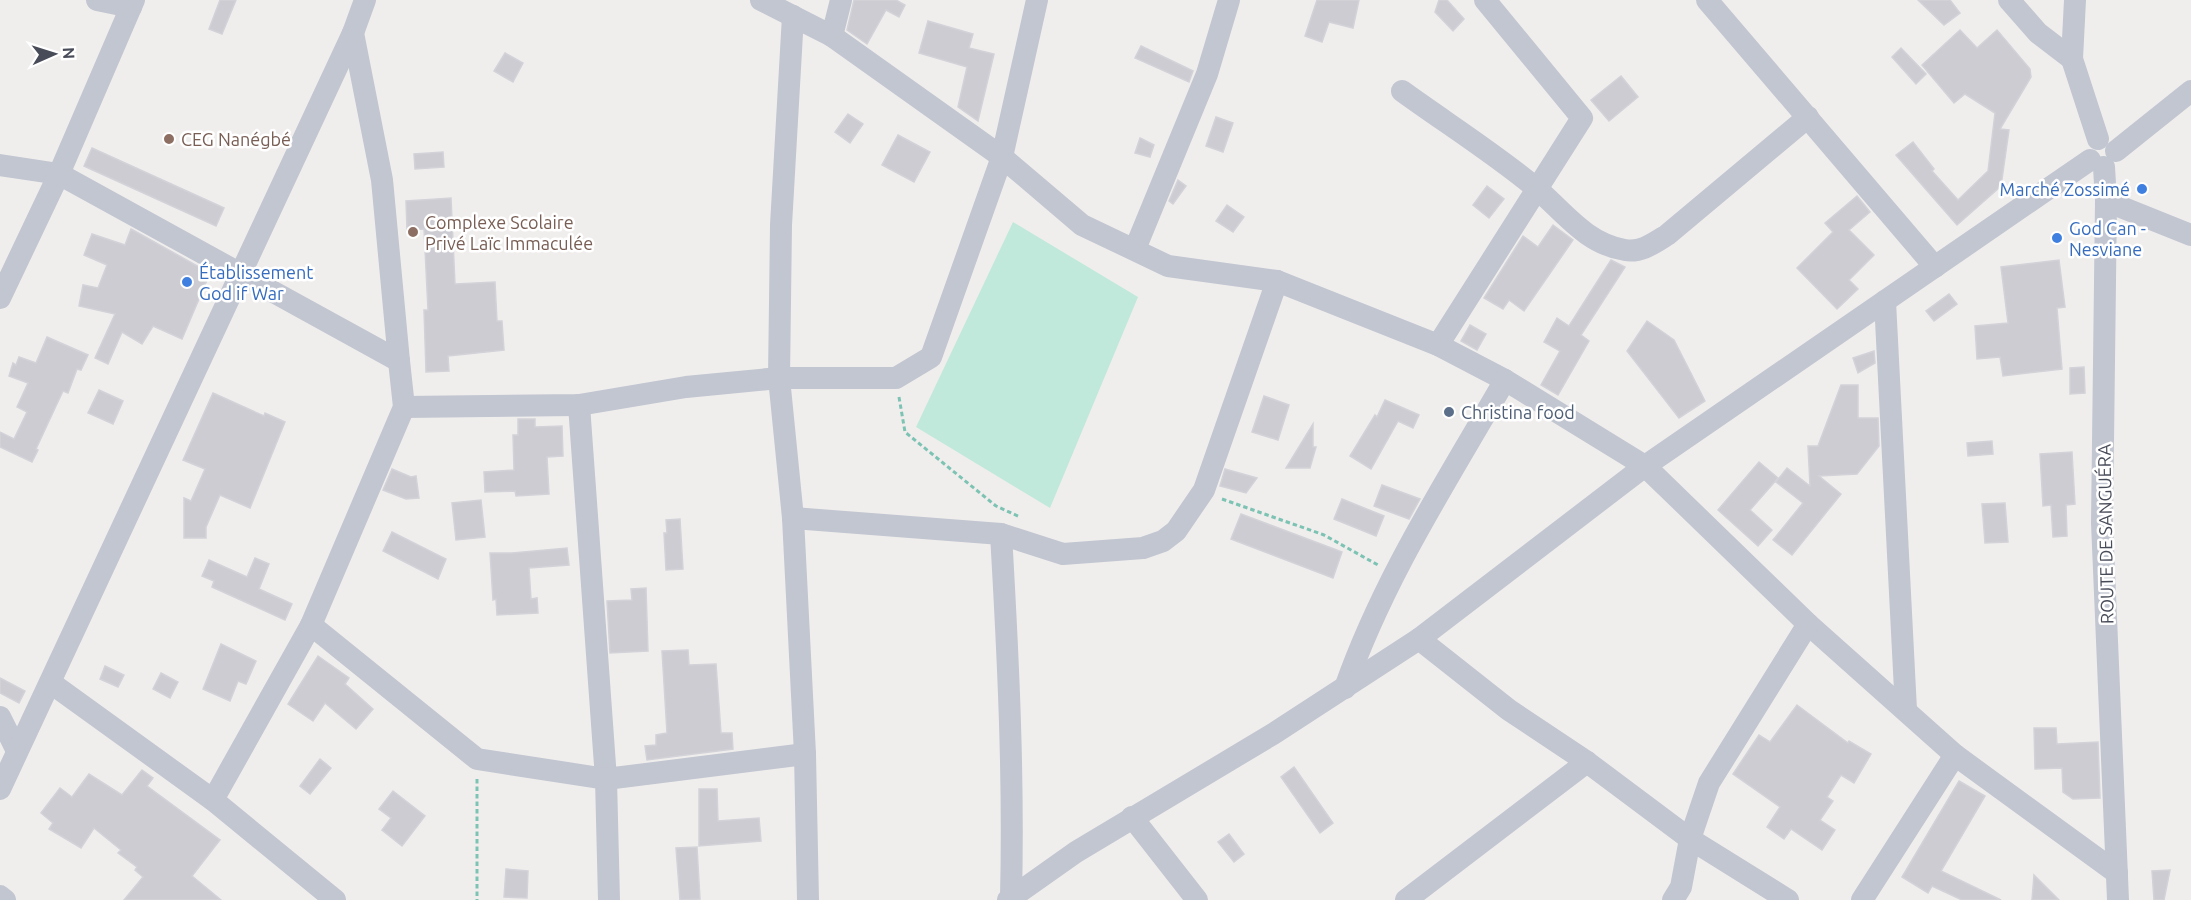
<svg xmlns="http://www.w3.org/2000/svg" width="2191" height="900" viewBox="0 0 2191 900" font-family="Ubuntu,sans-serif">
	<rect width="100%" height="100%" fill="#f0eeed"/>
	<path fill="#c0e9db" d="M1013 222 1138 297 1050 508 916 427Z"/>
	<g fill="#ccccd2" stroke="#d2d2d8" stroke-width="1.5">
		<path d="M220 0H236L222 34 209 29Z"/>
		<path d="M854 0H896L905 5 899 17 886 10 867 44 847 30Z"/>
		<path d="M1317 0H1359L1353 28 1329 22 1322 42 1305 36Z"/>
		<path d="M1439 0H1447L1464 19 1453 31 1435 12Z"/>
		<path d="M1918 0H1950L1960 13 1944 25Z"/>
		<path d="M928 21 973 34 969 48 994 54 978 121 958 107 967 67 919 53Z"/>
		<path d="M1960 30 1977 48 1997 30 2030 69 2031 77 2000 129 2009 130 2001 186 1957 225 1896 155 1913 142 1934 169 1932 171 1958 200 1988 171 1995 113 1965 94 1954 103 1922 65Z"/>
		<path d="M1141 46 1193 71 1189 82 1135 58Z"/>
		<path d="M1901 48 1926 74 1916 84 1892 57Z"/>
		<path d="M505 53 523 63 513 82 494 71Z"/>
		<path d="M1621 76 1638 97 1609 121 1591 100Z"/>
		<path d="M848 114 863 124 850 143 835 132Z"/>
		<path d="M1216 117 1233 123 1223 152 1206 146Z"/>
		<path d="M898 135 930 152 914 182 882 165Z"/>
		<path d="M1140 138 1154 145 1150 157 1135 153Z"/>
		<path d="M92 148 224 208 216 226 84 166Z"/>
		<path d="M443 152 444 167 415 169 414 154Z"/>
		<path d="M1178 180 1186 186 1173 204 1169 201Z"/>
		<path d="M1487 186 1504 199 1489 218 1473 205Z"/>
		<path d="M1857 196 1870 212 1849 230 1874 255 1849 280 1858 289 1837 309 1797 268 1833 232 1825 223Z"/>
		<path d="M451 198 455 284 495 282 497 321H502L504 350 448 356 449 371 426 372 424 310H428L424 229 407 230 406 201Z"/>
		<path d="M1227 205 1244 217 1233 232 1216 221Z"/>
		<path d="M1553 225 1573 240 1524 311 1509 300 1503 309 1484 298 1523 236 1538 247Z"/>
		<path d="M131 229 210 273 182 339 153 326 142 344 122 332 108 364 95 358 115 314 79 306 83 285 98 288 107 265 84 255 92 234 125 245Z"/>
		<path d="M1611 260 1625 267 1581 335 1589 341 1558 395 1541 385 1560 351 1544 342 1557 318 1569 326Z"/>
		<path d="M2059 260 2065 307 2057 308 2062 369 2003 376 2000 357 1977 359 1975 326 2008 323 2001 267Z"/>
		<path d="M1949 294 1957 304 1934 321 1926 311Z"/>
		<path d="M1647 321 1674 340 1705 401 1679 418 1627 351Z"/>
		<path d="M1470 325 1486 334 1477 350 1461 341Z"/>
		<path d="M47 337 88 355 81 370 77 369 68 393 63 391 36 449 38 450 32 462 0 447V432L14 439 27 412 17 407 28 383 9 376 13 363 16 365 19 357 36 363Z"/>
		<path d="M1874 351 1875 363 1858 373 1853 358Z"/>
		<path d="M2084 367 2085 393 2070 394V368Z"/>
		<path d="M1841 385H1858V418H1878L1879 446 1857 474 1819 476 1841 494 1792 555 1773 540 1803 503 1776 482 1787 468 1810 486 1808 446H1818Z"/>
		<path d="M99 390 123 401 113 424 88 413Z"/>
		<path d="M213 393 264 416 265 413 285 422 250 508 220 495 206 527V538H184V498L191 501 205 469 183 460Z"/>
		<path d="M1264 396 1289 405 1278 440 1252 432Z"/>
		<path d="M1385 400 1419 415 1413 428 1398 421 1371 469 1350 456 1375 415 1377 417Z"/>
		<path d="M518 419H535V427L562 426 563 456 547 457 549 494 516 496 515 491 485 492 484 472 514 470 513 435H518Z"/>
		<path d="M1313 424V447H1316L1310 468H1286Z"/>
		<path d="M1992 441 1993 454 1968 456 1967 443Z"/>
		<path d="M2072 452 2075 504 2066 505 2067 536 2053 537 2051 505 2043 506 2040 454Z"/>
		<path d="M1759 462 1778 478 1750 510 1772 530 1758 546 1718 510Z"/>
		<path d="M392 469 411 477 416 476 419 498 406 499 383 490Z"/>
		<path d="M1225 469 1257 478 1246 493 1220 486Z"/>
		<path d="M1382 485 1420 499 1409 519 1374 506Z"/>
		<path d="M1342 499 1384 516 1376 536 1334 519Z"/>
		<path d="M481 500 485 537 456 540 452 503Z"/>
		<path d="M2005 503 2008 542 1985 543 1982 504Z"/>
		<path d="M1241 514 1342 552 1333 578 1231 539Z"/>
		<path d="M680 519 683 569 666 570 664 533H667L666 520Z"/>
		<path d="M392 532 446 559 438 579 383 551Z"/>
		<path d="M567 548 569 565 529 568 531 599 537 598 538 613 497 615 496 599 493 600 490 553H512Z"/>
		<path d="M255 558 269 564 259 589 292 604 285 620 212 587 214 581 202 576 209 560 247 577Z"/>
		<path d="M646 588 648 651 610 653 607 601 632 600 631 589Z"/>
		<path d="M221 644 256 661 246 684 238 681 230 701 203 689Z"/>
		<path d="M688 650 689 665 716 664 721 733H732L733 749 647 760 645 746 656 745V735L667 733 662 651Z"/>
		<path d="M318 656 349 678 345 684 373 709 356 729 325 703 313 721 288 704Z"/>
		<path d="M105 666 124 675 118 687 100 679Z"/>
		<path d="M161 673 178 682 170 698 153 689Z"/>
		<path d="M0 678 25 691 19 703 0 693Z"/>
		<path d="M1797 705 1848 743 1849 741 1871 754 1854 783 1841 775 1827 797 1833 801 1820 820 1835 830 1822 850 1791 829 1784 839 1767 827 1780 807 1733 774 1759 735 1770 742Z"/>
		<path d="M2034 728H2056L2057 744 2098 742 2100 798 2073 799 2063 792 2062 768 2035 769Z"/>
		<path d="M320 759 331 768 310 794 300 786Z"/>
		<path d="M1294 767 1333 823 1320 833 1281 777Z"/>
		<path d="M142 770 153 778 147 786 220 840 192 876 221 900H124L143 877 135 870 137 867 118 853 121 850 94 828 81 848 49 829 53 823 41 813 60 788 72 797 89 774 122 795Z"/>
		<path d="M1959 781 1985 796 1941 871 2001 900H1962L1932 886 1928 893 1902 877Z"/>
		<path d="M699 789H717L718 821 759 818 761 841 699 846Z"/>
		<path d="M393 791 425 816 402 846 382 830 391 818 379 809Z"/>
		<path d="M1229 834 1244 854 1234 862 1218 842Z"/>
		<path d="M697 847 700 899 680 900 676 848Z"/>
		<path d="M506 869 528 871 527 898 504 897Z"/>
		<path d="M2170 870 2164 900H2154L2152 871Z"/>
		<path d="M2034 875 2059 900H2032Z"/>
	</g>
	<g fill="none" stroke-linecap="round" stroke-linejoin="round">
		<g stroke="#7dc3b3" stroke-width="3" stroke-dasharray="4.5 3" stroke-linecap="butt">
			<path d="M899 397 905 432 996 506 1020 517"/>
			<path d="M1222 499 1324 535 1378 565"/>
			<path d="M477 779V900"/>
		</g>
		<g stroke="#c2c6d1" stroke-width="22">
			<path d="M97 0 131 7"/>
			<path d="M761 0 832 36 1002 157 1082 225 1168 266 1277 281 1438 345 1505 380 1645 466 1808 624 1955 755 2117 873"/>
			<path d="M1707 0 1935 267"/>
			<path d="M2009 0 2038 33 2072 59"/>
			<path d="M2075 0 2072 59 2098 139"/>
			<path d="M793 16 781 225 779 378 793 518 805 754 808 900"/>
			<path d="M353 33 382 180 399 361"/>
			<path d="M832 36 841 0"/>
			<path d="M1402 91C1446 123 1494 153 1536 188 1563 211 1586 244 1625 250 1641 253 1654 243 1667 235L1808 117"/>
			<path d="M2116 151 2191 91"/>
			<path d="M0 165 59 174 399 361 404 407 311 625 213 800"/>
			<path d="M2104 167 2106 201 2102 523 2118 900"/>
			<path d="M2106 201 2191 235"/>
			<path d="M1135 249 1207 74 1229 0"/>
			<path d="M0 298 59 174 134 0"/>
			<path d="M1885 301 1906 710"/>
			<path d="M1438 345 1582 118 1485 0"/>
			<path d="M579 405 606 779 609 900"/>
			<path d="M404 407 579 405 686 387 779 378H896L931 357 1002 157 1037 0"/>
			<path d="M793 518 1001 534 1063 554 1143 548 1163 541 1176 531 1204 490 1277 281"/>
			<path d="M1001 534C1008 655 1014 776 1011 897"/>
			<path d="M311 625 477 759 606 779 805 754"/>
			<path d="M1419 639 1509 710 1587 762 1690 839 1788 900"/>
			<path d="M51 683 213 800 335 900"/>
			<path d="M1345 688C1384 577 1447 481 1505 380"/>
			<path d="M0 717 17 751"/>
			<path d="M0 789 353 33 365 0"/>
			<path d="M1132 817 1197 900"/>
			<path d="M0 896 5 900"/>
			<path d="M1008 900 1076 852 1273 734 1419 639 1645 466 2090 160"/>
			<path d="M1406 900 1587 762"/>
			<path d="M1673 900 1681 887 1690 839 1709 783 1808 624"/>
			<path d="M1862 900 1955 755"/>
		</g>
	</g>
	<g fill="#8d6e63" stroke="#fff" stroke-width="2">
		<circle cx="169" cy="139" r="6"/>
		<circle cx="413" cy="232" r="6"/>
	</g>
	<g fill="#3f7fe0" stroke="#fff" stroke-width="2">
		<circle cx="2142" cy="189" r="6"/>
		<circle cx="2057" cy="238" r="6"/>
		<circle cx="187" cy="282" r="6"/>
	</g>
	<circle fill="#5c6f8a" stroke="#fff" stroke-width="2" cx="1449" cy="412" r="6"/>
	<g text-anchor="middle" dominant-baseline="central" stroke-width="5" stroke-linejoin="round" paint-order="stroke">
		<g font-size="18" fill="#785e54" stroke="#fff" text-anchor="start">
			<text x="181" y="139">CEG Nanégbé</text>
			<text x="425" y="222">Complexe Scolaire<tspan x="425" dy="21">Privé Laïc Immaculée</tspan></text>
		</g>
		<g font-size="18" fill="#366cbe" stroke="#fff" text-anchor="start">
			<text x="2130" y="189" text-anchor="end">Marché Zossimé</text>
			<text x="2069" y="228">God Can -<tspan x="2069" dy="21">Nesviane</tspan></text>
			<text x="199" y="272">Établissement<tspan x="199" dy="21">God if War</tspan></text>
		</g>
		<g font-size="18" fill="#4e5e75" stroke="#fff" text-anchor="start">
			<text x="1461" y="412">Christina food</text>
		</g>
		<g font-size="18" fill="#484c58" stroke="#fff">
			<text transform="translate(2105 534) rotate(-91)">ROUTE DE SANGUÉRA</text>
		</g>
	</g>
	<g transform="translate(54 54) rotate(87)" stroke="#ffffff" stroke-width="4.5" paint-order="stroke">
	<path d="M0-4.5L10 22L0 15L-10 22Z" fill="#484c58"/>
	<text y="-9" font-size="16" font-weight="bold" text-anchor="middle" fill="#484c58">N</text>
	</g>
</svg>
